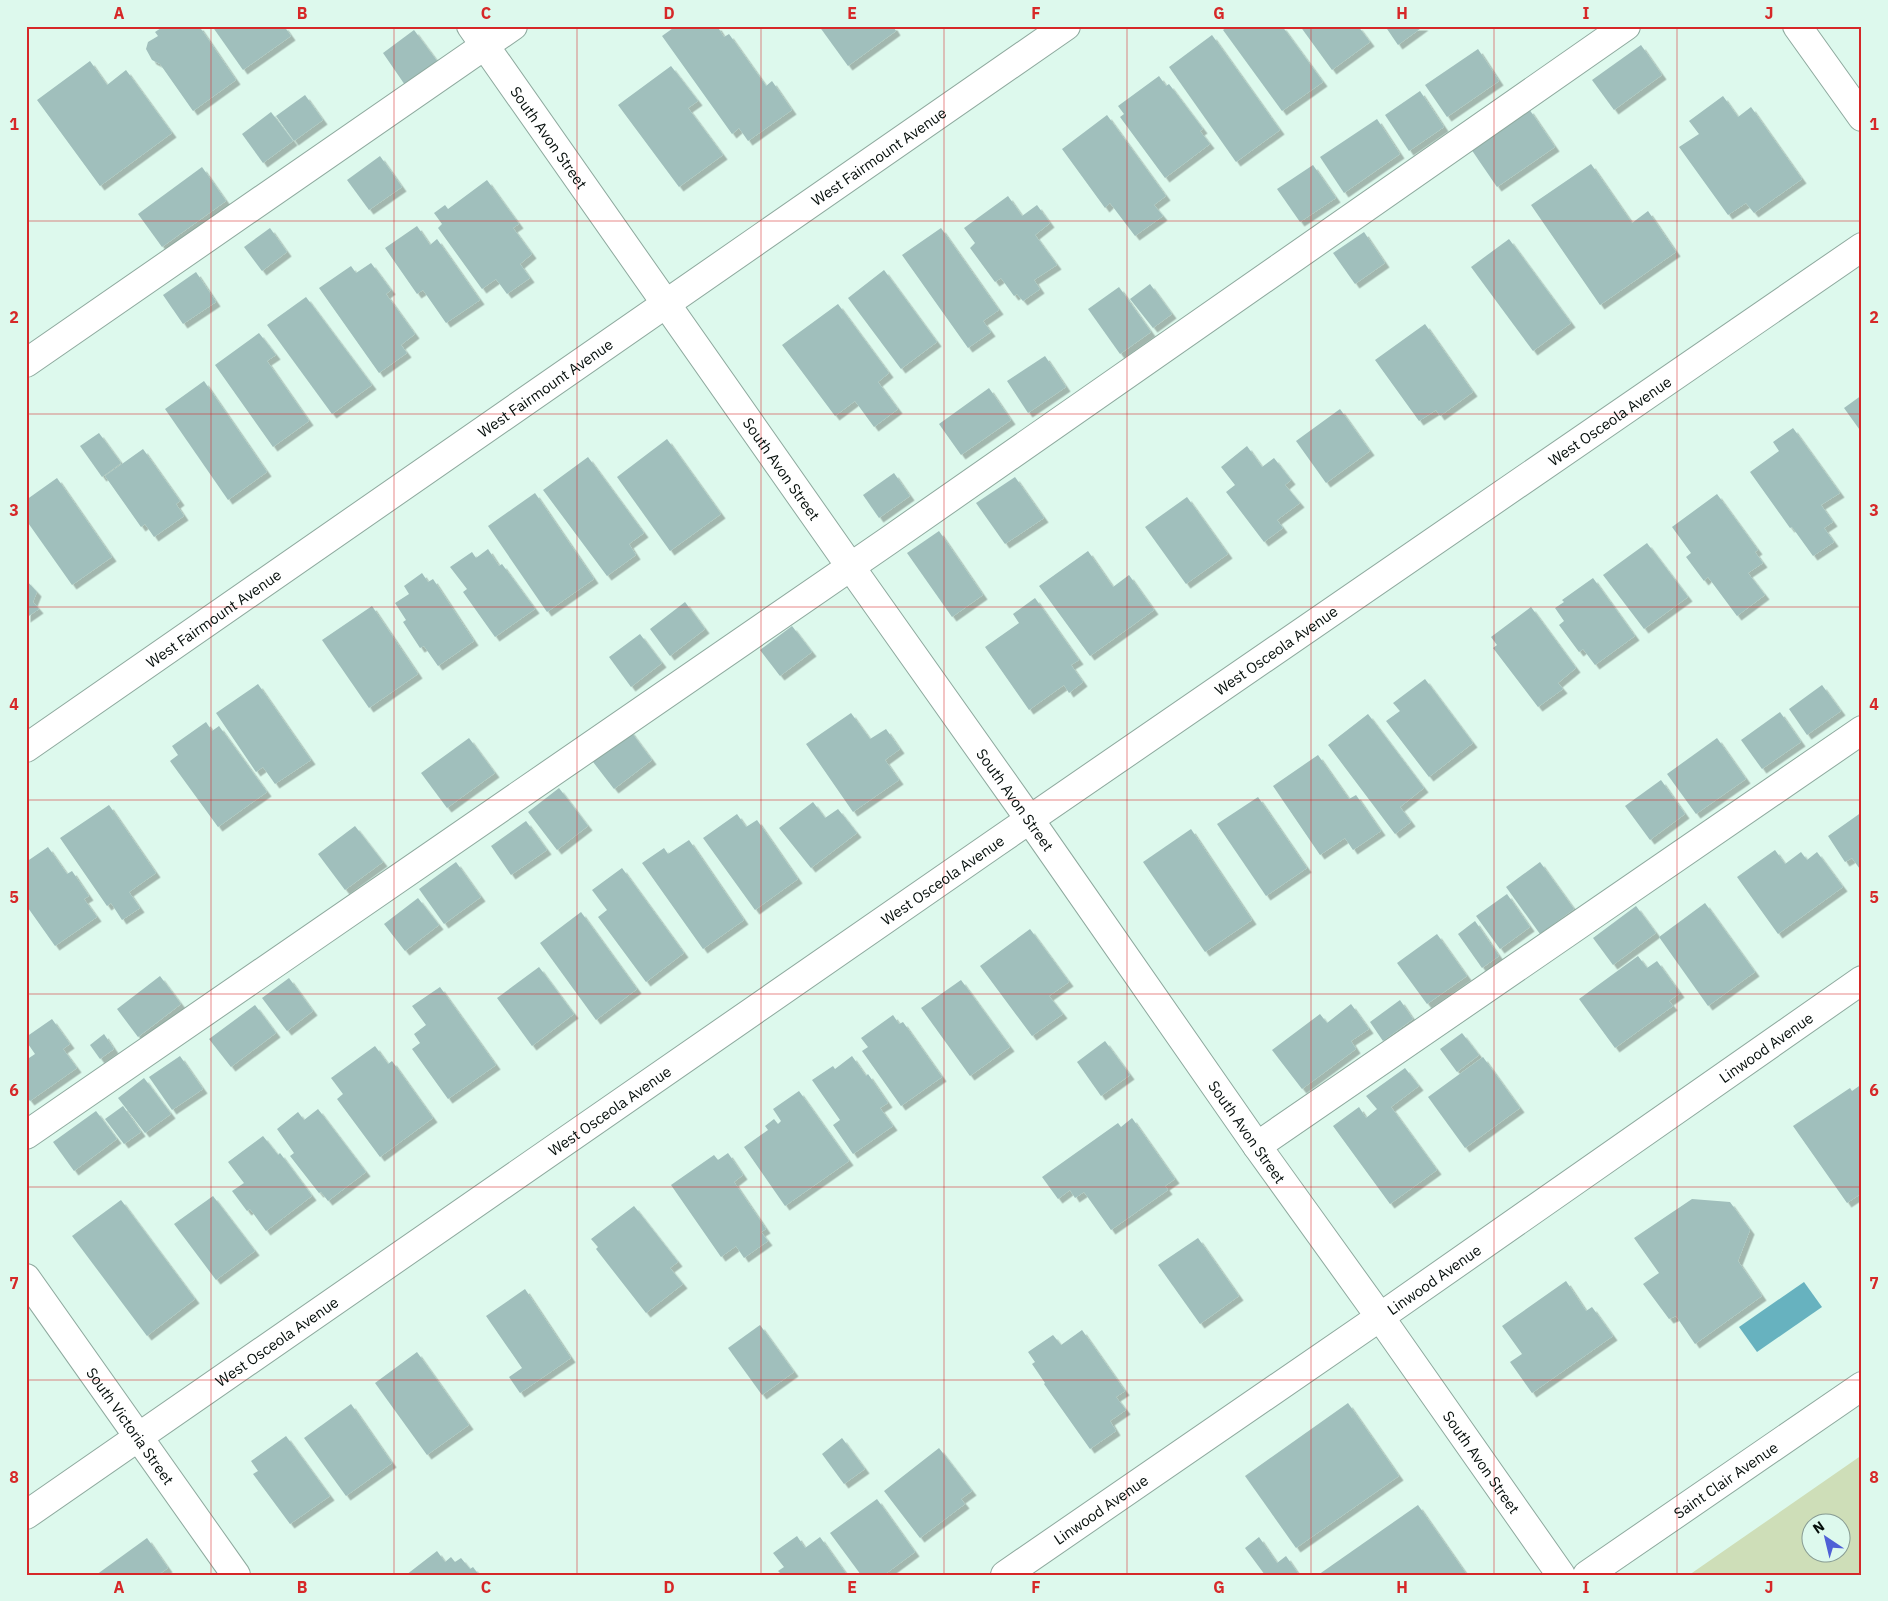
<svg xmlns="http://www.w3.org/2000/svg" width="1888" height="1601" viewBox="0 0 1888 1601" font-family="'IBM Plex Sans',sans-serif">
	<defs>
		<filter id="shadow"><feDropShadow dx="4.5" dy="4.5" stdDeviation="0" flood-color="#0004"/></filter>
	</defs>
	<rect width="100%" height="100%" fill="#ddf9ed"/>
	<path fill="#cedeb8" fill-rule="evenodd" d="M1862 1455V1575H1689ZM1810 1524H1840V1554H1810Z"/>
	<path fill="#67b2bf" d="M1804 1282 1822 1307 1757 1352 1739 1327Z"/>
	<g fill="#a0bfbc" filter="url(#shadow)">
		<path d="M164 26H199L236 80 193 111 160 64 152 60 146 49 148 42 158 36 155 32Z"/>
		<path d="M212 26H284L291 36 243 70Z"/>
		<path d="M676 26H717L724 37 729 34 766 86 772 81 792 110 748 141 739 128 732 134 662 36Z"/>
		<path d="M819 26H893L896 31 848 66Z"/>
		<path d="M1229 26H1282L1323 82 1282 111 1223 30Z"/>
		<path d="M1300 26H1358L1370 42 1332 70Z"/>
		<path d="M1385 26H1424L1398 45Z"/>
		<path d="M414 30 437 61 405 85 383 53Z"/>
		<path d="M1212 35 1280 130 1236 162 1169 67Z"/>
		<path d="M1641 45 1662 75 1614 110 1592 80Z"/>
		<path d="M1478 49 1499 81 1447 117 1425 85Z"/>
		<path d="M90 61 107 85 126 70 172 133 100 186 37 100Z"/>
		<path d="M671 66 698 101 688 108 723 155 679 187 618 105Z"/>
		<path d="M1159 76 1166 86 1169 84 1203 129 1200 131 1210 144 1165 178 1120 117 1124 114 1118 106Z"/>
		<path d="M1420 91 1444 127 1409 151 1385 115Z"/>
		<path d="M305 95 323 120 294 141 276 116Z"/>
		<path d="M1723 96 1738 117 1751 107 1802 179 1754 213 1746 203 1728 215 1679 147 1699 134 1689 121Z"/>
		<path d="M1529 109 1555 147 1497 187 1471 149Z"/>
		<path d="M271 112 293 141 263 163 242 134Z"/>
		<path d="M1107 115 1166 196 1154 205 1163 216 1135 236 1110 203 1105 208 1062 149Z"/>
		<path d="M1377 119 1400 154 1344 193 1320 157Z"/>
		<path d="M380 156 402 187 369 210 347 180Z"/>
		<path d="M1591 164 1632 223 1648 211 1676 252 1600 305 1531 205Z"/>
		<path d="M1313 165 1336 198 1300 222 1277 189Z"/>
		<path d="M202 167 226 201 162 247 138 214Z"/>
		<path d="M487 180 519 224 513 228 532 254 520 264 530 278 507 294 496 279 482 289 438 228 442 224 434 213 445 205 448 209Z"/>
		<path d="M1008 196 1022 216 1037 205 1050 223 1035 235 1057 265 1034 280 1040 289 1023 301 1017 294 1014 296 1001 278 995 282 970 248 975 243 964 228Z"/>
		<path d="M417 226 430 245 437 239 480 300 446 323 423 290 417 294 385 248Z"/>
		<path d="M270 228 287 252 262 271 244 247Z"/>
		<path d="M941 228 999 310 983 321 991 332 968 348 902 255Z"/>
		<path d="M1364 232 1385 263 1355 284 1333 253Z"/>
		<path d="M1509 239 1571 323 1533 351 1471 267Z"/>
		<path d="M371 263 391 290 386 294 415 334 401 345 407 353 379 373 319 288 351 266 356 273Z"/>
		<path d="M884 270 937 342 901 369 848 298Z"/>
		<path d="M196 272 216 302 183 324 163 295Z"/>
		<path d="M1150 284 1172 314 1153 328 1130 299Z"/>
		<path d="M1119 287 1151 332 1120 354 1088 309Z"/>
		<path d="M306 297 372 385 332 414 267 325Z"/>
		<path d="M838 304 889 373 878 382 898 409 874 427 855 401 835 416 782 345Z"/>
		<path d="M1425 324 1473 392 1440 416 1436 410 1419 421 1375 360Z"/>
		<path d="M259 333 276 355 267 361 309 421 273 447 215 365Z"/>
		<path d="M1045 356 1066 387 1028 413 1007 381Z"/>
		<path d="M204 381 267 472 228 500 165 409Z"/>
		<path d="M989 388 1011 420 961 455 939 424Z"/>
		<path d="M1862 395V433L1844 408Z"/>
		<path d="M1340 409 1370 451 1326 483 1296 441Z"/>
		<path d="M1793 428 1840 493 1821 505 1833 522 1824 528 1834 542 1813 556 1792 527 1790 528 1750 472 1779 451 1773 442Z"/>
		<path d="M99 433 121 463 102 477 80 446Z"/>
		<path d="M667 439 721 514 670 551 617 477Z"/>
		<path d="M1247 446 1262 467 1274 458 1291 480 1285 485 1300 503 1277 520 1283 528 1264 542 1226 492 1235 485 1221 467Z"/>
		<path d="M143 449 180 501 176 504 184 516 154 537 145 524 141 527 105 476Z"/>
		<path d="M588 457 644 533 629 544 636 555 607 576 543 490Z"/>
		<path d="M894 473 910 496 879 518 863 495Z"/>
		<path d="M1015 477 1044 518 1005 544 976 503Z"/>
		<path d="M57 478 112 557 72 585 26 520V500Z"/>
		<path d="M535 493 594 579 547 612 488 526Z"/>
		<path d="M1717 494 1758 550 1755 552 1763 563 1748 573 1765 595 1737 616 1708 577 1704 581 1686 557 1691 553 1672 527Z"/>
		<path d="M1187 497 1228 554 1186 584 1145 527Z"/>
		<path d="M939 531 983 595 952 617 907 553Z"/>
		<path d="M1647 543 1688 597 1644 629 1603 575Z"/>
		<path d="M488 549 499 566 502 564 535 609 495 637 463 592 467 589 450 567 472 552 476 558Z"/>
		<path d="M1088 551 1113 587 1129 575 1154 610 1090 656 1039 586Z"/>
		<path d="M422 573 428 582 433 579 474 641 438 666 424 646 420 648 403 622 406 620 395 603 409 594 404 586Z"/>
		<path d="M1593 578 1635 636 1595 665 1583 649 1579 652 1559 625 1564 621 1555 608 1564 602 1562 600Z"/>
		<path d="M26 580 37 592 33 602 39 609 26 618Z"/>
		<path d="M1035 598 1079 660 1071 665 1083 682 1069 693 1064 685 1029 710 985 647 1019 623 1013 614Z"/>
		<path d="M685 602 705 629 670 656 650 629Z"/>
		<path d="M372 606 418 674 369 708 322 640Z"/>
		<path d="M1531 607 1576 668 1558 683 1563 689 1538 707 1493 648 1497 645 1491 637Z"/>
		<path d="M792 626 812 652 780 676 760 650Z"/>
		<path d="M640 634 662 663 631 687 609 657Z"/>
		<path d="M1425 679 1473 743 1429 777 1386 721 1400 711 1393 703Z"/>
		<path d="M258 684 311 760 275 784 263 767 256 772 216 713Z"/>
		<path d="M1822 685 1841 711 1807 735 1789 709Z"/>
		<path d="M1780 712 1801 742 1762 769 1741 740Z"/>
		<path d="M851 713 870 739 886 729 900 749 885 760 899 780 853 812 806 744Z"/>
		<path d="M1368 714 1424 788 1400 807 1411 822 1395 834 1328 745Z"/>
		<path d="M206 722 212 731 219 726 267 792 218 827 170 761 178 755 172 746Z"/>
		<path d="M629 729 652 760 614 789 590 758Z"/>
		<path d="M469 738 495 773 447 808 421 773Z"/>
		<path d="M1717 738 1746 779 1696 814 1667 774Z"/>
		<path d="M1318 755 1349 799 1356 795 1381 831 1353 850 1345 838 1320 855 1273 786Z"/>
		<path d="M1661 780 1685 814 1650 840 1625 806Z"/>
		<path d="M559 788 588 826 557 850 528 812Z"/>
		<path d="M1258 797 1307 868 1266 896 1217 824Z"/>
		<path d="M813 802 825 818 838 809 857 833 811 868 779 828Z"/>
		<path d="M109 805 156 873 129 892 140 908 122 920 111 903 107 906 60 838Z"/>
		<path d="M1862 812V872L1852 858 1845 862 1828 836Z"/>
		<path d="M737 814 746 827 757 820 798 879 755 910 703 838Z"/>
		<path d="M526 821 547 850 511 875 491 846Z"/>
		<path d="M355 826 383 862 345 890 318 854Z"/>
		<path d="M1191 829 1252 920 1205 952 1143 862Z"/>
		<path d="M689 840 744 920 703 949 642 863 664 848 668 854Z"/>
		<path d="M48 847 67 874 72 871 89 896 84 899 97 917 55 946 26 905V895L28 894 26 892V862Z"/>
		<path d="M1775 850 1785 864 1801 852 1807 860 1817 852 1843 887 1778 934 1737 877Z"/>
		<path d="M456 862 481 897 444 924 419 889Z"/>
		<path d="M1540 862 1574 909 1540 934 1506 887Z"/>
		<path d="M622 868 684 953 646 982 598 917 607 910 592 890Z"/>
		<path d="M1507 894 1530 927 1500 949 1476 916Z"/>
		<path d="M418 898 439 925 405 951 384 924Z"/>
		<path d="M1705 903 1755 972 1708 1006 1659 937Z"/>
		<path d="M1636 906 1656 933 1613 965 1593 938Z"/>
		<path d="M581 912 637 989 596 1020 540 943Z"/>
		<path d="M1475 921 1499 956 1482 968 1458 934Z"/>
		<path d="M1030 929 1069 982 1049 996 1063 1014 1032 1036 980 966Z"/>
		<path d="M1437 934 1467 976 1427 1004 1397 963Z"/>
		<path d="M1638 956 1647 968 1657 961 1680 993 1669 1001 1673 1006 1615 1048 1579 999Z"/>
		<path d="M539 967 574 1014 532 1046 497 998Z"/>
		<path d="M160 976 181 1004 138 1037 117 1009Z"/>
		<path d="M289 978 313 1011 287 1031 262 998Z"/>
		<path d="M961 980 1010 1047 970 1076 921 1008Z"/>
		<path d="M440 987 496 1065 448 1099 412 1049 420 1043 414 1034 426 1025 412 1006Z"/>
		<path d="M1400 1000 1413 1019 1383 1041 1370 1022Z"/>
		<path d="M1351 1004 1369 1029 1351 1041 1356 1049 1302 1089 1272 1050 1320 1014 1327 1023Z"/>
		<path d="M255 1005 276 1033 231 1067 209 1039Z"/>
		<path d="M893 1015 899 1024 903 1022 942 1077 901 1106 862 1051 868 1047 861 1038Z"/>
		<path d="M52 1019 70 1044 63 1049 77 1068 30 1101 26 1096V1060L35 1054 26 1041V1037Z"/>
		<path d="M1462 1033 1479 1055 1457 1072 1440 1049Z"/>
		<path d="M104 1034 114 1049 100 1059 90 1045Z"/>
		<path d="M1105 1041 1130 1075 1101 1096 1077 1062Z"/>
		<path d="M375 1046 388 1064 392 1061 433 1118 380 1157 337 1099 343 1094 331 1078Z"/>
		<path d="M180 1056 203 1089 172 1110 149 1077Z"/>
		<path d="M852 1056 866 1076 868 1074 888 1103 880 1108 893 1126 853 1154 833 1125 840 1120 812 1080 833 1066 835 1069Z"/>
		<path d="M1483 1057 1520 1108 1465 1148 1428 1097Z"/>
		<path d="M1405 1068 1419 1086 1391 1107 1437 1170 1390 1204 1333 1126 1359 1107 1366 1118 1377 1109 1366 1096Z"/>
		<path d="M144 1078 171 1114 145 1133 118 1098Z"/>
		<path d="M1862 1084V1193L1847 1203 1793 1126 1850 1088 1852 1091Z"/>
		<path d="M799 1091 849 1161 785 1206 744 1147 768 1130 765 1126 774 1119 778 1124 781 1121 773 1109Z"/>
		<path d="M123 1106 141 1132 124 1144 105 1119Z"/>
		<path d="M318 1109 366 1172 328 1201 321 1192 319 1193 290 1156 294 1153 277 1129 298 1112 304 1120Z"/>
		<path d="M96 1111 117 1139 74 1171 53 1142Z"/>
		<path d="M1132 1118 1175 1179 1165 1186 1168 1190 1111 1230 1084 1192 1075 1198 1070 1190 1058 1199 1042 1177 1118 1123 1121 1127Z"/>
		<path d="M263 1136 278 1155 280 1153 312 1196 266 1231 250 1209 247 1211 232 1191 244 1183 228 1162Z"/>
		<path d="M728 1153 743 1175 734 1182 766 1229 761 1232 768 1241 744 1258 736 1246 721 1257 671 1185 714 1155 718 1160Z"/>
		<path d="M213 1196 255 1251 216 1280 174 1224Z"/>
		<path d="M1692 1199 1730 1202 1750 1230 1738 1261 1762 1296 1695 1344 1676 1316 1669 1319 1643 1284 1659 1273 1634 1238Z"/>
		<path d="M121 1200 195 1299 147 1336 72 1236Z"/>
		<path d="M634 1206 678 1262 670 1268 683 1284 646 1313 596 1249 598 1247 591 1239Z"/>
		<path d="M1198 1238 1239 1296 1200 1324 1158 1265Z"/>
		<path d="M1566 1281 1586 1311 1592 1307 1613 1336 1532 1393 1510 1362 1522 1354 1502 1326Z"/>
		<path d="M525 1289 571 1358 520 1393 509 1377 522 1368 486 1316Z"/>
		<path d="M760 1325 794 1372 762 1395 728 1348Z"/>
		<path d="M1082 1330 1125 1391 1116 1397 1126 1410 1110 1421 1116 1431 1090 1449 1044 1384 1045 1383 1032 1364 1035 1362 1028 1352 1053 1335 1061 1345Z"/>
		<path d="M417 1352 469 1425 427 1455 375 1383Z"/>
		<path d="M1348 1403 1399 1476 1296 1548 1245 1476Z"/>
		<path d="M351 1404 392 1463 346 1496 304 1438Z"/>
		<path d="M286 1436 330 1496 290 1524 253 1474 258 1471 251 1461Z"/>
		<path d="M842 1438 865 1469 844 1484 822 1454Z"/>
		<path d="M939 1448 972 1491 961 1499 965 1504 920 1538 884 1491Z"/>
		<path d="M877 1499 915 1552 884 1575H861L830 1533Z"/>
		<path d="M1418 1505 1467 1575H1318Z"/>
		<path d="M797 1536 805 1548 820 1537 847 1575H782L778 1571 784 1567 773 1553Z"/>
		<path d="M1259 1537 1277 1563 1286 1556 1299 1575H1265L1245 1548Z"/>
		<path d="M147 1538 168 1568 158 1575H96Z"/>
		<path d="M437 1551 445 1562 451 1557 455 1562 461 1558 470 1569 473 1567 479 1575H406Z"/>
	</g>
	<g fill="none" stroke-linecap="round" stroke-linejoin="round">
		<g stroke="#8ea99e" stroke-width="30">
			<g id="minor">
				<path id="s1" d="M471 26 850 566 1030 820 1257 1146 1380 1317 1561 1575"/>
				<path d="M1797 26 1862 117"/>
				<path d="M26 363 513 26"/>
				<path id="s2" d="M26 748 1066 26"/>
				<path d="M26 1135 888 541 1626 26"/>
				<path d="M1257 1146 1862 730"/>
				<path id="s3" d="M26 1278 236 1575"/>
				<path id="s4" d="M26 1515 994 844 1862 247"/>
				<path id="s5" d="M1005 1575 1380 1317 1862 980"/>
				<path id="s6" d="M1587 1575 1862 1386"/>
			</g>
		</g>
		<use href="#minor" stroke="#fff" stroke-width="28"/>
	</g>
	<path fill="none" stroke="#d62828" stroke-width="1" stroke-opacity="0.55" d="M211 26V1575M394 26V1575M577 26V1575M761 26V1575M944 26V1575M1127 26V1575M1311 26V1575M1494 26V1575M1677 26V1575M26 221H1862M26 414H1862M26 607H1862M26 800H1862M26 994H1862M26 1187H1862M26 1380H1862"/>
	<g text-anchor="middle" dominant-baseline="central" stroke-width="4.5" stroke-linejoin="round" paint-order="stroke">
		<g font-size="15" fill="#050e0b" stroke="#ddf9ed">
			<text stroke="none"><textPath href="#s1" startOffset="136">South Avon Street</textPath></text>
			<text stroke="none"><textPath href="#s2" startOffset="1038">West Fairmount Avenue</textPath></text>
			<text stroke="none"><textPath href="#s2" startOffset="632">West Fairmount Avenue</textPath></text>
			<text stroke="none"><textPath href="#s4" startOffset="1925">West Osceola Avenue</textPath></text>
			<text stroke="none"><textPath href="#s1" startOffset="541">South Avon Street</textPath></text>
			<text stroke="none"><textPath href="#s2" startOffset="228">West Fairmount Avenue</textPath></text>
			<text stroke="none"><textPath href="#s4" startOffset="1520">West Osceola Avenue</textPath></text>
			<text stroke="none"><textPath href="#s1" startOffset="946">South Avon Street</textPath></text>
			<text stroke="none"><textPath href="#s4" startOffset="1115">West Osceola Avenue</textPath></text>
			<text stroke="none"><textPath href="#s5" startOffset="926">Linwood Avenue</textPath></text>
			<text stroke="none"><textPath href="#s4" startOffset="710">West Osceola Avenue</textPath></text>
			<text stroke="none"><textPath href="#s1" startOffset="1351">South Avon Street</textPath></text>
			<text stroke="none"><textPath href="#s5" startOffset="521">Linwood Avenue</textPath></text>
			<text stroke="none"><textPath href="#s4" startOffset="305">West Osceola Avenue</textPath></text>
			<text stroke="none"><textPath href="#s3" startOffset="181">South Victoria Street</textPath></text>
			<text stroke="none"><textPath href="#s1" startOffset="1756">South Avon Street</textPath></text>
			<text stroke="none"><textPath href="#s6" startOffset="168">Saint Clair Avenue</textPath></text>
			<text stroke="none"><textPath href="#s5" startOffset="116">Linwood Avenue</textPath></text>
		</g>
	</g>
	<rect width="1888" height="1601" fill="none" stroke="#ddf9ed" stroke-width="55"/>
	<g transform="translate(1826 1538) rotate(325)"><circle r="24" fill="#ddf9ed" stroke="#879b93"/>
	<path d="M0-4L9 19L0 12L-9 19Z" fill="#4f60d6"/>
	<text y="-8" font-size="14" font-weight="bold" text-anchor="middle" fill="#050e0b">N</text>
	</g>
	<rect x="28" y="28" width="1832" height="1546" fill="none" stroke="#d62828" stroke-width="2"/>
	<g font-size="16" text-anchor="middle" font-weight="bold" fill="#d62828">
		<text x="119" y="19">A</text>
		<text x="302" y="19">B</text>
		<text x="486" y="19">C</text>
		<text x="669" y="19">D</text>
		<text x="852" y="19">E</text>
		<text x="1036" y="19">F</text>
		<text x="1219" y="19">G</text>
		<text x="1402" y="19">H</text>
		<text x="1586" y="19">I</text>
		<text x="1769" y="19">J</text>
		<text x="14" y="130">1</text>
		<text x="1874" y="130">1</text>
		<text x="14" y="323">2</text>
		<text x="1874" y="323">2</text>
		<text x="14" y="516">3</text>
		<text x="1874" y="516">3</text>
		<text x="14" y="710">4</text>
		<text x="1874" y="710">4</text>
		<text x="14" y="903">5</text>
		<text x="1874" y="903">5</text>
		<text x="14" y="1096">6</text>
		<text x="1874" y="1096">6</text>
		<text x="14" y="1289">7</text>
		<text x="1874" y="1289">7</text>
		<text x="14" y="1483">8</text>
		<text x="1874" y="1483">8</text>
		<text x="119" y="1593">A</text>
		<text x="302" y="1593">B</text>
		<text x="486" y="1593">C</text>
		<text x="669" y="1593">D</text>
		<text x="852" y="1593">E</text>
		<text x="1036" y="1593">F</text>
		<text x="1219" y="1593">G</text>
		<text x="1402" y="1593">H</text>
		<text x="1586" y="1593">I</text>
		<text x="1769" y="1593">J</text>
	</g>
</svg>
